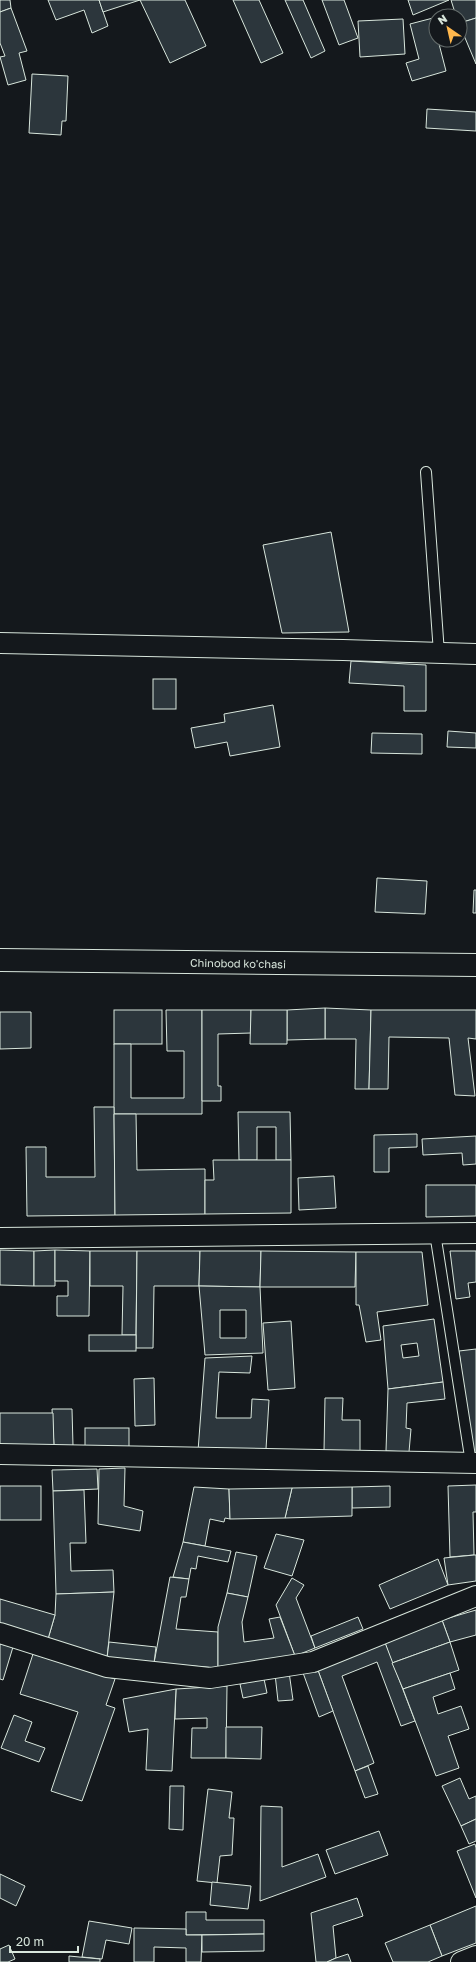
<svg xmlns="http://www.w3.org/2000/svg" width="476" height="1962" viewBox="0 0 476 1962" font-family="'Golos Text',sans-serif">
	<rect width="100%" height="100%" fill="#14181c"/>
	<g fill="#2c363c" stroke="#d8e6dc" fill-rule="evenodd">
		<path d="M0 0H10L11 8 0 12Z"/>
		<path d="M48 0H99L108 26 92 33 84 10 56 20Z"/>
		<path d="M99 0H185L206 46 170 63 140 0 103 12Z"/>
		<path d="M233 0H259L283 53 261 63Z"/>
		<path d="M285 0H303L325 51 311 58Z"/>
		<path d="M322 0H344L358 38 339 45Z"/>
		<path d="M408 0H449L413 15Z"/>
		<path d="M451 0H476V18L460 23V16H456Z"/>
		<path d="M11 8 27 51 19 53 26 80 8 85 0 57 5 56 0 43V12Z"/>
		<path d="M433 18 436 31V40H438L446 71 412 81 406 63 419 59 410 24Z"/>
		<path d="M476 18V64L460 26V23Z"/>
		<path d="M403 19 405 54 360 57 358 21Z"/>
		<path d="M32 74 68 76 66 121H62L61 135 29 133Z"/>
		<path d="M427 109 476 112V131L426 128Z"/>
		<path d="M331 532 349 632 282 633 263 545Z"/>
		<path d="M351 661 426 665V711H404V686L349 683Z"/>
		<rect x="153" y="679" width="23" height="30"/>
		<path d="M273 705 280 747 230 756 227 742 195 748 191 728 225 722 224 714Z"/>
		<path d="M448 731 476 733V748L447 747Z"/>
		<path d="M372 733 422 734V754L371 753Z"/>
		<path d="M377 878 427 881 425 914 375 912Z"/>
		<path d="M474 890H476V913H473Z"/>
		<path d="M325 1008 371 1010 369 1089H355L356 1039H325Z"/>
		<path d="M325 1008V1039L287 1040V1010Z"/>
		<rect x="114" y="1010" width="48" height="34"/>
		<path d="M166 1010H202V1114H114V1044H131V1098H184V1051H167Z"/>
		<path d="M202 1010H251V1033L218 1034V1086H221V1101H202Z"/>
		<path d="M251 1010H287V1044H250Z"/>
		<path d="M371 1010H476V1039L468 1038 475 1096 455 1095 449 1038 389 1037 388 1089H369Z"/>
		<path d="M0 1012H31V1048L0 1049Z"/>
		<path d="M94 1107H114L115 1215 27 1216 26 1147H46V1177H95Z"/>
		<path d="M238 1112H290L291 1160H276V1127H257V1160H239Z"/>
		<path d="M114 1114H136L137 1170 205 1169V1214L115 1215Z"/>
		<path d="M417 1134V1147L389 1148V1172H374V1135Z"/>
		<path d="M476 1136V1164L463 1165 462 1153 423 1155 422 1139Z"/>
		<path d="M213 1160H291V1213L205 1214V1180H214Z"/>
		<path d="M334 1176 336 1208 299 1210 298 1178Z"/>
		<path d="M426 1185H476V1216L426 1217Z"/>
		<path d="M0 1250 34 1251V1286L0 1285Z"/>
		<path d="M55 1250V1286H34V1251Z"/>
		<path d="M55 1250 90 1251 89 1316H57V1296H68V1281H55Z"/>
		<path d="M90 1251H137L136 1335H122L123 1286H90Z"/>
		<path d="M137 1251H200L199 1286H154L153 1348H136Z"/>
		<path d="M200 1251H261L260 1287 199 1286Z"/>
		<path d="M261 1251 356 1252 355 1287H260Z"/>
		<path d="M450 1251H476V1282L468 1283 470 1297 456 1299Z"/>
		<path d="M356 1252H422L428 1305 377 1312 381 1340 366 1342 359 1305H356Z"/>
		<path d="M199 1286 260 1287 263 1353 205 1355ZM220 1310H246V1338H220Z"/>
		<path d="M434 1319 443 1382 388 1389 383 1326ZM417 1343 419 1356 403 1358 401 1345Z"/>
		<path d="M291 1321 295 1388 268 1390 263 1323Z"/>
		<rect x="89" y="1335" width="47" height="16"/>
		<path d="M476 1349V1453H472L459 1351Z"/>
		<path d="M252 1356 250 1373 219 1372 216 1418H251L252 1399 269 1400 266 1449 198 1451 205 1358Z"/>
		<path d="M154 1378 155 1425 135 1426 134 1379Z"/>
		<path d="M443 1382 445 1399 407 1403 406 1428 411 1429 409 1452 386 1451 388 1389Z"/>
		<path d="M325 1398H343L342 1420H360V1451H324Z"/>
		<path d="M52 1409H72L73 1446 54 1447Z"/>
		<path d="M0 1413H53L54 1447H0Z"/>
		<rect x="85" y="1428" width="44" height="22"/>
		<path d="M125 1468 124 1506 143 1511 140 1531 98 1524 99 1469Z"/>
		<path d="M97 1469 98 1489 53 1491 52 1470Z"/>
		<path d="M476 1485V1512H473L474 1555 450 1557 448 1486Z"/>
		<rect x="0" y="1486" width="41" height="34"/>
		<path d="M390 1486V1507L352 1508V1487Z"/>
		<path d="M194 1487 229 1489 230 1519 225 1518 224 1522 210 1519 205 1546 183 1542Z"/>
		<path d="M352 1487V1516L285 1518 292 1488Z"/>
		<path d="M292 1488 285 1518 230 1519 229 1489Z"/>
		<path d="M84 1490 86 1543H70L71 1571 113 1570 114 1592 56 1594 53 1491Z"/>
		<path d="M276 1534 304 1540 292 1576 264 1568Z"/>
		<path d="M183 1542 231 1551 228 1562 198 1556 196 1569 191 1568 189 1579 173 1577Z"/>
		<path d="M236 1552 257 1556 248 1597 227 1593Z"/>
		<path d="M474 1555H476V1581L448 1585 444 1558Z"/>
		<path d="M438 1559 448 1585 390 1609 379 1585Z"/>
		<path d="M170 1577 189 1579 186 1597H181L176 1629 218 1632V1668L154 1663Z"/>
		<path d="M292 1578 304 1585 296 1598 315 1648 295 1656 276 1605Z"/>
		<path d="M114 1592 107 1658 48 1639 55 1615 56 1594Z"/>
		<path d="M227 1593 248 1597 242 1622 244 1642 274 1638 269 1619 280 1617 295 1656 218 1668V1627Z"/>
		<path d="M0 1599 55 1615 48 1639 0 1625Z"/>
		<path d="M476 1610V1635L450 1642 442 1620Z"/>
		<path d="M358 1617 363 1629 315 1648 311 1636Z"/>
		<path d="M442 1620 450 1642 392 1663 384 1640Z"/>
		<path d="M384 1640 415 1721 401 1726 377 1662 342 1676 374 1763 355 1771 316 1665Z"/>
		<path d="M109 1642 156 1647 154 1663 107 1658Z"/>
		<path d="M450 1642 459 1670 403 1689 392 1663Z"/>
		<path d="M0 1644 13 1647 3 1680 0 1679Z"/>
		<path d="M33 1654 115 1679 106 1705 115 1708 82 1801 51 1791 78 1712 20 1694Z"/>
		<path d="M316 1665 333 1711 319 1717 302 1670Z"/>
		<path d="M289 1672 293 1700 278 1701 275 1674Z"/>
		<path d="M450 1673 455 1689 433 1697 438 1714 461 1706 469 1729 448 1736 459 1768 436 1776 403 1689Z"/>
		<path d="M264 1679 267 1693 243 1698 240 1684Z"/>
		<path d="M227 1686 226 1758H191L192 1728H207V1718L175 1719 176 1689Z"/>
		<path d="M176 1689 172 1771 146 1770 148 1729 129 1732 123 1699Z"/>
		<path d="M14 1715 32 1722 25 1741 45 1748 39 1762 1 1748Z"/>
		<path d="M226 1727H262L261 1759 226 1758Z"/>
		<path d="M368 1766 378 1794 365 1798 355 1771Z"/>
		<path d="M460 1778 469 1799 476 1796V1819L461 1826 442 1786Z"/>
		<path d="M170 1786H184L183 1830 169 1829Z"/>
		<path d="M208 1789 232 1792 229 1818H234L232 1855 220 1856 217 1883 197 1881Z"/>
		<path d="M261 1806 282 1807V1867L318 1854 326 1877 260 1901Z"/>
		<path d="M476 1819V1841L469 1844 461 1826Z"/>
		<path d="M379 1831 388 1855 335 1874 326 1850Z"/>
		<path d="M475 1844 476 1848V1898L457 1851Z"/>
		<path d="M0 1874 25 1886 16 1906 0 1898Z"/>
		<path d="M212 1882 251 1886 248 1909 210 1905Z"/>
		<path d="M357 1898 363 1916 333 1926 336 1958 327 1962H316L311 1913Z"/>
		<path d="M476 1906V1943L442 1956 430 1925Z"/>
		<path d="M186 1912H206V1920H264V1934L186 1935Z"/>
		<path d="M89 1921 132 1928 129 1944 106 1940 102 1959 82 1957Z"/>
		<path d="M430 1925 442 1956 428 1962H393L385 1943Z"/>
		<path d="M134 1928 186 1929V1935H202L201 1962H186V1948L154 1947V1962H134Z"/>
		<path d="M264 1934V1951L202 1952V1935Z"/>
		<path d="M9 1945 15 1959 8 1962H0V1949Z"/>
		<path d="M348 1954 351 1962H327L336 1958Z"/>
		<path d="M69 1956 100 1959V1962H69Z"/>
	</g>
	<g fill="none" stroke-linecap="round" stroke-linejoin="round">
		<g stroke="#d8e6dc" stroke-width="12">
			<g id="lane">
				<path d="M426 472 439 653"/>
				<path d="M435 1233 471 1463"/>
			</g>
		</g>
		<g stroke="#d8e6dc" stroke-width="22">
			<g id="street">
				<path d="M0 643 343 650 476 654"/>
				<path d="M0 1238 476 1233"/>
				<path d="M0 1454 476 1463"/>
				<path d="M0 1633 107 1667 210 1678 313 1662 476 1596"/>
				<path d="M461 1962 476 1956"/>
			</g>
		</g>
		<g stroke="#d8e6dc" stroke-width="24">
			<path id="secondary" d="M0 960 476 965"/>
		</g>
		<use href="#lane" stroke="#14181c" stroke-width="10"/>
		<use href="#street" stroke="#14181c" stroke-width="20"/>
		<use href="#secondary" stroke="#14181c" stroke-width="22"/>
	</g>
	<g text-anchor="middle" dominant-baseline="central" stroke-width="3" stroke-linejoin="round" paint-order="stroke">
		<g font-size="11" fill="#d8e6dc" stroke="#14181c">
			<text transform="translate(238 963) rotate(1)">Chinobod ko'chasi</text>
		</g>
	</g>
	<g transform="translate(448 28) rotate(326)"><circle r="19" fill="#14181c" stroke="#626a69"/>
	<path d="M0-3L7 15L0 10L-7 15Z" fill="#ffb74d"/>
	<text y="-6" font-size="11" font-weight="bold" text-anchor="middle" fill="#d8e6dc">N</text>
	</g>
	<path d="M10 1946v6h68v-6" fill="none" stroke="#d8e6dc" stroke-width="2"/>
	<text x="16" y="1946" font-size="12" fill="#d8e6dc" stroke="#14181c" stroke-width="3" paint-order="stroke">20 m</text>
</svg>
